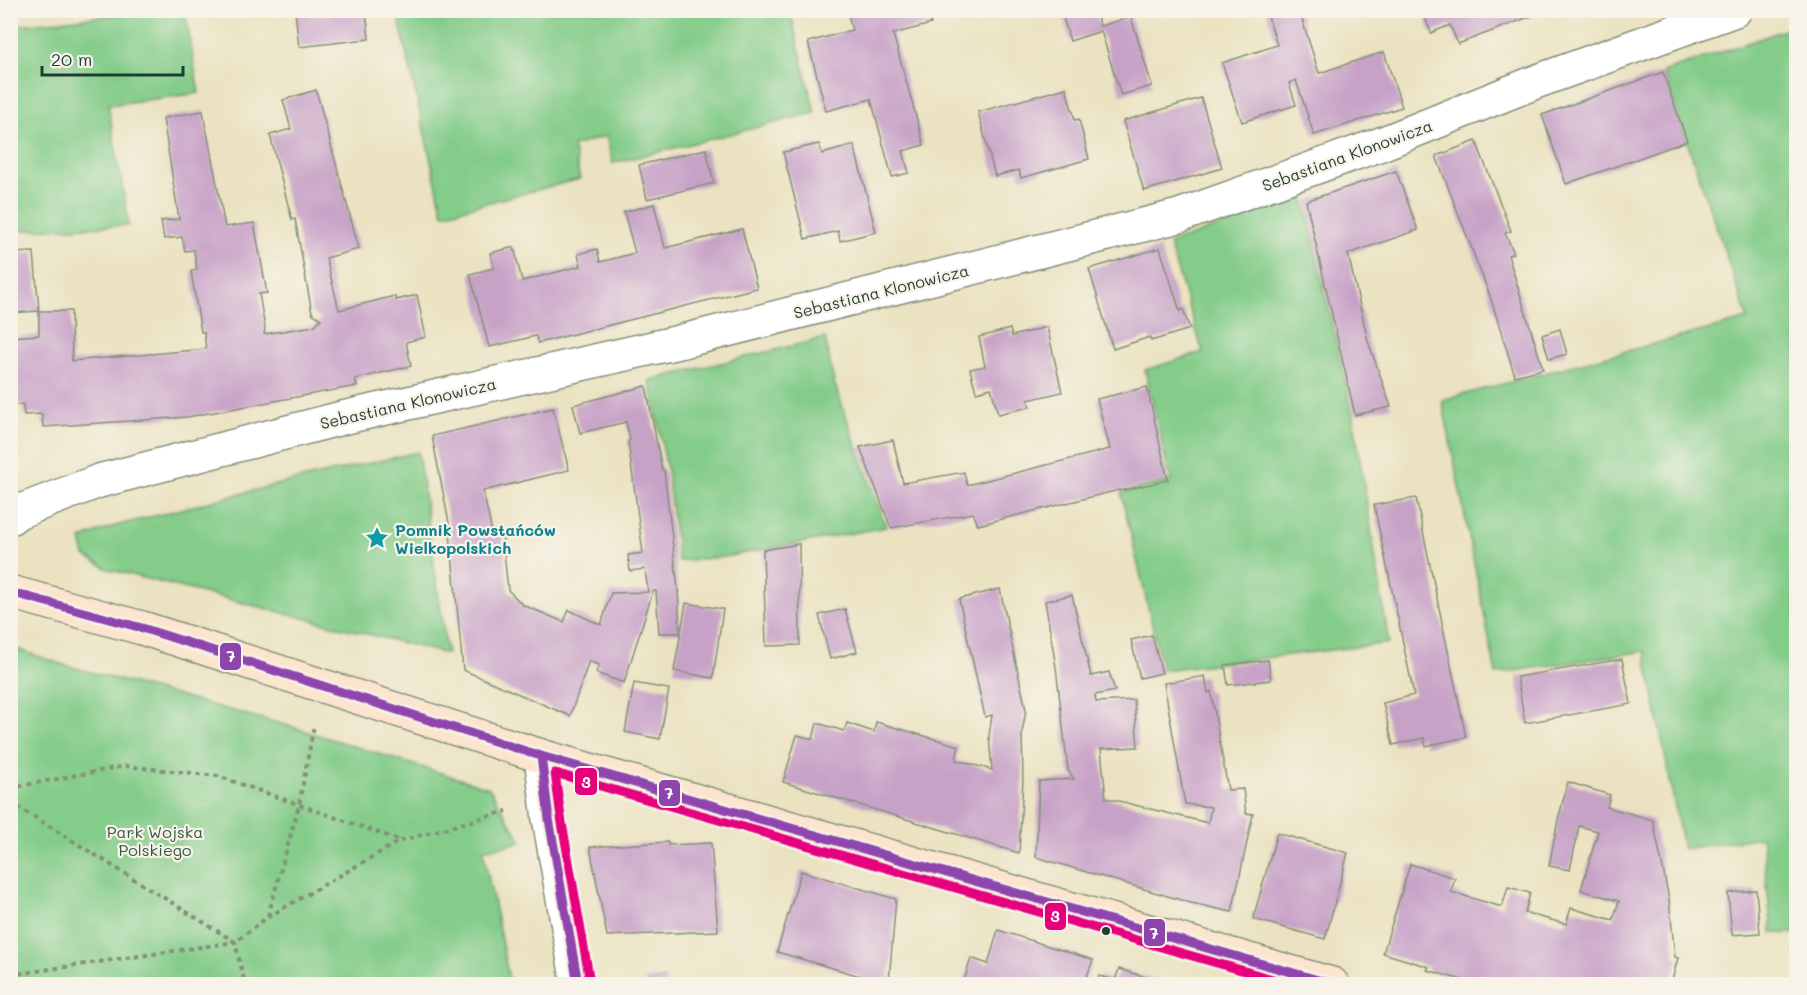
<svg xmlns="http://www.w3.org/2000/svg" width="1807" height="995" viewBox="0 0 1807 995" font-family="Mali,sans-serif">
	<rect width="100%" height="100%" fill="#f7f3e8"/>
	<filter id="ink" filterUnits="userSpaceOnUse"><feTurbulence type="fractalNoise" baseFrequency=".0167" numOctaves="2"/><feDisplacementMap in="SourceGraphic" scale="12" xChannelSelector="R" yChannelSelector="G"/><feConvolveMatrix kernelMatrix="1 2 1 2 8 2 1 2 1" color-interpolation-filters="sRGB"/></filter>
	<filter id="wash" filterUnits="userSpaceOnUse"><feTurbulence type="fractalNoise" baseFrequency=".008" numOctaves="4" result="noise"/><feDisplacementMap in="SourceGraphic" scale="24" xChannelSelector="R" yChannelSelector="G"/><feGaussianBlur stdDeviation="1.35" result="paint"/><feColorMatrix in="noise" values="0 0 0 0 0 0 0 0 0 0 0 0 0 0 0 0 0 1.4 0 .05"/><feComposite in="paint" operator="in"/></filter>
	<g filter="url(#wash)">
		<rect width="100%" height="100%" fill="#eae2c0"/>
		<g fill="#83cc89" stroke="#51845e" stroke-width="1.5">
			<path d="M152 11H185L199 93 108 105 129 225 11 231V26Z"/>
			<path d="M397 11H808L791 15 815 113 613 163 606 136 573 146 580 179 443 214Z"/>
			<path d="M1796 26V933H1772L1762 837 1683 849 1645 651 1496 674 1442 400 1748 319 1663 72Z"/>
			<path d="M1303 196 1353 416 1389 643 1163 670 1121 493 1171 481 1145 370 1203 352 1169 244Z"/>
			<path d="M825 338 834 383 886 527 724 557 678 561 667 470 650 380Z"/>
			<path d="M418 452 447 654 108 569 85 556 81 539 115 526 271 486Z"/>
			<path d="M11 647 64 665 289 726 489 788 522 842 483 850 510 984H11Z"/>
		</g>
		<g id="blocks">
			<g fill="#c7a2c7">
				<path d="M295 10H366L369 39 299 47Z"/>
				<path d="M847 10H927L931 24 893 34 924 145 903 151 909 173 892 177 871 99 826 111 808 42 852 30Z"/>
				<path d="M1061 10H1095L1100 26 1131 17 1152 86 1121 95 1101 31 1070 41Z"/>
				<path d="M1266 10H1299L1319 73 1384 52 1402 107 1314 135 1296 80 1289 83 1296 105 1242 122 1222 63 1277 45Z"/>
				<path d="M1422 10H1545V11L1458 44 1450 25 1431 33Z"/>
				<path d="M1663 72 1687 141 1566 184 1542 115Z"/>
				<path d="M1066 88 1075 120 1079 119 1089 159 1021 178 1019 170 995 176 978 112Z"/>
				<path d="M316 90 359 249 326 258 339 310 395 296 396 300 417 295 426 337 406 342 411 366 355 379 357 386 187 417 43 427 42 414 24 415 23 404 10 406V337L39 335V311H71L72 361 206 349 204 332H201L191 271 197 270 194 250 185 251 182 237 164 239 161 221 179 219 163 118 203 111 225 227 254 223 267 293 259 294 265 328 264 334 314 326 321 319 312 313 295 219 292 220 270 135 291 129 283 100Z"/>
				<path d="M1201 98 1222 168 1144 191 1123 121Z"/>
				<path d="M1476 141 1511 231 1505 233 1514 253 1508 255 1543 369 1515 376 1490 296 1436 156Z"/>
				<path d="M819 144 822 154 854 145 876 232 840 241 838 231 805 239 783 152Z"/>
				<path d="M706 149 714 183 647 199 639 165Z"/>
				<path d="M1396 171 1418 230 1348 254 1368 341 1391 407 1355 415 1306 201Z"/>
				<path d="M654 204 665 248 742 229 757 288 538 343 536 336 489 347 470 274 494 268 490 253 514 247 522 281 581 266 578 254 597 249 600 262 635 253 624 212Z"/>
				<path d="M1160 248 1180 311 1183 309 1190 329 1151 341 1150 337 1113 349 1089 269Z"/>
				<path d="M34 252 39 311 10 313V253Z"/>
				<path d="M1047 327 1062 392 1028 400 1030 407 998 414 991 388 976 392 970 369 985 366 979 337 1010 329 1012 336Z"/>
				<path d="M1560 329 1567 354 1549 359 1542 335Z"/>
				<path d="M646 386 662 470H664L678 589 680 633H659L656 591H653L624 683 596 673 599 665 589 661 570 716 463 670 449 523 432 436 553 408 569 470 483 491 492 533H502L508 590 523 605 564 622 569 610 601 625 611 593 648 592 645 569 630 571 628 555 643 553 628 441 630 440 626 422 580 433 573 405Z"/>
				<path d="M1147 387 1168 480 1120 491 1119 490 978 525 973 513 891 528 860 447 893 440 903 483 964 472 967 485 1110 449 1097 399Z"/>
				<path d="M1416 498 1466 737 1426 746 1424 738 1393 745 1383 703 1414 695 1374 505Z"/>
				<path d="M799 544 800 645 766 646 763 550Z"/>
				<path d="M1000 589 1026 710 1022 733 1023 779 1019 853 783 782 797 735 813 739 817 723 844 731 847 723 874 732 876 722 959 746 956 760 992 770 989 736 992 715 985 717 959 599Z"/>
				<path d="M1072 595 1091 676 1109 672 1115 691 1095 695 1096 702 1134 700 1138 747 1101 749 1106 798 1208 823 1211 807 1185 804 1164 683 1205 676 1208 693 1211 691 1228 790 1243 789 1246 813 1253 814 1232 912 1191 903 1036 857 1039 781 1074 779 1068 770 1056 667 1045 601Z"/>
				<path d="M686 603 723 609 713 678 674 671Z"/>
				<path d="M845 609 857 652 830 659 819 615Z"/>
				<path d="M1152 635 1162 673 1140 678 1131 640Z"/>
				<path d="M1622 659 1631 704 1525 723 1517 677Z"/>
				<path d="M1268 660 1271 680 1228 685 1225 665Z"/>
				<path d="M634 683 669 689 660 739 625 732Z"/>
				<path d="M1568 782 1610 795 1607 807 1653 820 1669 899 1675 957 1678 958 1671 984H1476L1427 970 1429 967 1383 953 1410 864 1455 878 1451 892 1502 907 1508 887 1530 893 1525 913 1566 924 1571 908 1613 920 1619 901 1581 890 1598 831 1579 826 1570 870 1549 866 1558 820Z"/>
				<path d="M1277 833 1348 853 1325 939 1253 919Z"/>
				<path d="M668 842V845L711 843 718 931 607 936 590 847Z"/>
				<path d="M801 871 896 899 889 981 909 983V984H854L860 976 777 952Z"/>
				<path d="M1756 890 1760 933 1732 935 1728 893Z"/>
				<path d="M998 930 1093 960 1084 984H963L971 958 988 964Z"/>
				<path d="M1119 969 1168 984H1096L1099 976 1115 980Z"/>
				<path d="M665 977 666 984H645L644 981Z"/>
				<path d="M1750 978 1770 984H1748Z"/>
			</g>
		</g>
	</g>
	<g filter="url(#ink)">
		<use href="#blocks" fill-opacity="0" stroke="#84907a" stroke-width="1.5"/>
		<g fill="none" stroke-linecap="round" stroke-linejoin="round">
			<g stroke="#84907a" stroke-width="36">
				<g id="street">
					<path d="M10 518 18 512 99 481 342 418 679 342 1179 216 1381 144 1538 81 1735 10"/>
					<path d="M541 756 549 819 578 984"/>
				</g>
			</g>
			<g stroke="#84907a" stroke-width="36">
				<path id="secondary" d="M10 592 142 628 541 756 1332 984"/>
			</g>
			<g stroke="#84907a" stroke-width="4" stroke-dasharray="4.5 4.5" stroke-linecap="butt">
				<path d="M10 788 125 766 218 776 399 840"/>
				<path d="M10 802 235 942 268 917 400 841 507 811"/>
				<path d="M268 916 299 805 314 725"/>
				<path d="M10 975 235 942 245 984"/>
			</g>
			<use href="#street" stroke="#fff" stroke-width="33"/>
			<use href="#secondary" stroke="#fbe5cf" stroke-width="33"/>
			<g stroke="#f7f3e8" stroke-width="14">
				<g id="bus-1">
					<path d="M10 592 142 628 541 756 1332 984"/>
					<path d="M541 756 549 819 578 984"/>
				</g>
			</g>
			<g stroke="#f7f3e8" stroke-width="14">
				<path id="bus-2" d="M590 982 561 817 555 773 1290 984"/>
			</g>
			<use href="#bus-1" stroke="#8e44ad" stroke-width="9"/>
			<use href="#bus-2" stroke="#e5007d" stroke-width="9"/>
		</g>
	</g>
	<defs>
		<g id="sight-bare" transform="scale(1.8)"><path d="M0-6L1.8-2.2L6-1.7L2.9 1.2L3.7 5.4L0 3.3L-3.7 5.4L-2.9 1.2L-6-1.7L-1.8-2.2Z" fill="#0f9aa8" stroke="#f7f3e8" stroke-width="2.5" paint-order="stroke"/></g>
	</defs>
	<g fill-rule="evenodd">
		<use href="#sight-bare" x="377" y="538"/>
	</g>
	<circle fill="#1f3d34" stroke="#f7f3e8" stroke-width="2" cx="1106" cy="931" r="5"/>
	<g text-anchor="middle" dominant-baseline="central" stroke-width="4.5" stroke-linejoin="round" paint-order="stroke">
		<g font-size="16" fill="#1f3d34" stroke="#f7f3e8">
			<text transform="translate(1347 155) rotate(-20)">Sebastiana Klonowicza</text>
			<text transform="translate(881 291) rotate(-14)">Sebastiana Klonowicza</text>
			<text transform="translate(408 403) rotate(-13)">Sebastiana Klonowicza</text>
		</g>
		<g font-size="16" font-weight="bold" fill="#0d838f" stroke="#f7f3e8" text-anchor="start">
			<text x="395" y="529">Pomnik Powstańców<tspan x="395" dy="18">Wielkopolskich</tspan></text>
		</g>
		<g font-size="16" fill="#335a45" stroke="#f7f3e8">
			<text x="155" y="831">Park Wojska<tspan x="155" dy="18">Polskiego</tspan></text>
		</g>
	</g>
	<g stroke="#f7f3e8" stroke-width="2">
		<rect x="219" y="642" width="23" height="29" rx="6" fill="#8e44ad"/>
		<rect x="574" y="767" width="24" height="29" rx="6" fill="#e5007d"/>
		<rect x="658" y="779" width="23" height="28" rx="6" fill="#8e44ad"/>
		<rect x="1044" y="902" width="23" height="29" rx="6" fill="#e5007d"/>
		<rect x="1143" y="918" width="23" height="29" rx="6" fill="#8e44ad"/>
	</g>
	<g font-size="16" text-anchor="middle" font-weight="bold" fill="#fff">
		<text x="231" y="662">7</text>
		<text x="586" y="788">3</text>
		<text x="669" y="799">7</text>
		<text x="1055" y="922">3</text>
		<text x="1154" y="939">7</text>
	</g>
	<rect width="1807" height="995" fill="none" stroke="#f7f3e8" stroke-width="36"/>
	<path d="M42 66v9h141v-9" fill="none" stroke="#1f3d34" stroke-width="3"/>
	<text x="51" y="66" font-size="18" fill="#1f3d34" stroke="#f7f3e8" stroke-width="4.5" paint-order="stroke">20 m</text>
</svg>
